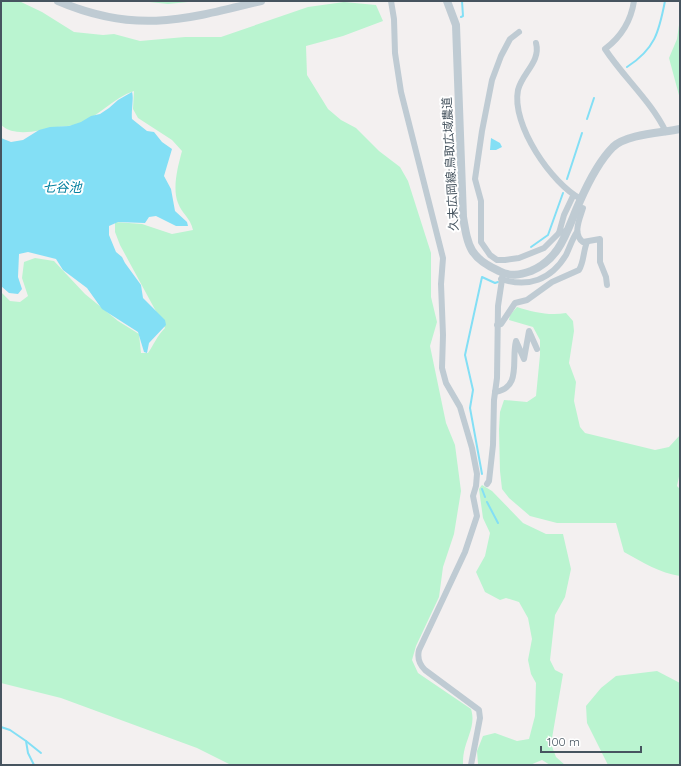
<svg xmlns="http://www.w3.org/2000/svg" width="681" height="766" viewBox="0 0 681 766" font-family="Quicksand,'Noto Sans JP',sans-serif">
	<rect width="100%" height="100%" fill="#f3f0f0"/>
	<g fill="#baf4d0">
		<path d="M1 1H19L42 12 74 32 103 35 114 34 140 41 185 37H221L308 7 344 2 376 5 383 21 343 36 306 46 307 75 328 109 341 120 356 128 379 151 400 167 408 181 431 253V297L437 322 430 346 446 423 455 445 461 491 454 534 443 567 439 597 416 646 412 660 418 673 471 709C476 725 467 737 464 752 463 756 463 761 463 765H231L197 748 61 698 1 683V292L10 301 20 302 28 296 22 278 24 262 35 258 54 261 85 294 118 321 139 334 141 353H148C154 344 157 336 165 328L120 245 115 232V222L142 224 172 234 193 230C190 217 182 214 178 203 172 188 178 166 182 151L172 140 138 118 133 109 134 91C113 98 99 116 79 124 72 126 64 126 57 127 39 130 16 138 1 125Z"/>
		<path d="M140 1H198L168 4Z"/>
		<path d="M680 18V99L669 58 677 39Z"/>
		<path d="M517 307C533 312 549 316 566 313L573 321 574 331 569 363 576 382 574 401 580 427 585 433 655 450 669 447 680 435V472L677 486 680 489V576C660 573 642 562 624 552L616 523H557L530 516 509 498 502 489 500 471 499 430 500 412 504 400 527 402 536 396 540 355V340L533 327 509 320 510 315Z"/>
		<path d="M482 485 492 491 523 523 546 534H563L571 569 565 597 555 615 550 660 555 670 563 674 551 744 556 757 565 765H550L542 760 530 765 478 764 477 751 483 736 495 733 517 741 529 739 535 716 536 683 531 674 528 660 532 639 528 618 519 602 506 598 500 600 485 592 476 572 485 556 490 533 483 518 479 489Z"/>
		<path d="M657 671 680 683V765H608L587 723 586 706 601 688 616 676Z"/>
	</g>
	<g fill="#83dff5">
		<path d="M132 92C134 98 131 111 132 119L147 131 154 132 162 142 172 149 164 176 171 189 175 211 187 222 188 226H176L156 216 149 217 145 223 118 222 109 226V235L116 252 122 257 125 263 141 285 143 298 165 320 166 325 149 343 147 353 144 352 138 332 102 309 87 288 63 270 56 259 28 252 19 254 18 277 22 289 18 294 9 293 1 286V138L11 142 23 140 39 130 50 127 69 126 81 122 91 116 100 114 109 108 118 100Z"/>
		<path d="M491 138 500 143 502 147 496 150H490Z"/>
	</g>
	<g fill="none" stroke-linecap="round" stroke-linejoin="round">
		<g stroke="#83dff5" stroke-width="2">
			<path d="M461 17 463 16 462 1"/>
			<path d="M627 67C655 49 659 32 665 1"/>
			<path d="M587 119 594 98"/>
			<path d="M567 179 582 133"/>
			<path d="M531 247 548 235 563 193"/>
			<path d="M482 474 470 408 473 390 465 355 482 277 495 283 498 282"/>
			<path d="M482 489 485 497"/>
			<path d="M487 502 498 523"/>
			<path d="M1 727 10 730 26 741 28 753 34 765"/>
			<path d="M26 741 41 753"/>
		</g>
		<g stroke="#bfcbd3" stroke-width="6">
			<path d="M391 1 394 19 395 53 401 92 443 258 441 284 443 335 442 368 446 383 460 407 472 448 477 474 476 486 473 496 477 516 465 552 419 650C417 658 419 664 425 670L479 710 480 718 471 765"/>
			<path d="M634 1C631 21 621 37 605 49 624 78 651 101 666 132"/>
			<path d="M519 32 510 39 501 56 492 80 482 131 475 179 481 201V242L490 255 497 260H505L519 258 544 248 559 233 568 230"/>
			<path d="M536 43C541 62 522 73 518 90 511 125 552 184 581 199"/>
			<path d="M583 208C580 218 572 234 583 242L600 239V262L606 277 607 285"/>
			<path d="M559 233 564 215 573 196"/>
			<path d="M501 279C528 288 551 280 566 255 570 247 572 239 577 232"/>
			<path d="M497 325 501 324 515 303 527 300 552 282 579 270C584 262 583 252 587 242"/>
			<path d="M495 392C522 388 511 360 516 341L524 359 529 331 537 349"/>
			<path d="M487 484 489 481 493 445 494 400 497 378 498 306 503 273"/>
		</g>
		<g stroke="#bfcbd3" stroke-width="8">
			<path d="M58 1C135 34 184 20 261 1"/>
			<path d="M447 1 456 25 463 217C468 247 470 258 499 271 510 277 520 275 531 271 562 258 567 229 580 201 588 183 599 161 613 147 627 134 661 133 680 129"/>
		</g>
	</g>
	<g text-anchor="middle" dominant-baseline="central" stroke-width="4" stroke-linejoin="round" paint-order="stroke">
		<g font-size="12" fill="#46545f" stroke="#fff">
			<text transform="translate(450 164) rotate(-93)">久末広岡線;鳥取広域農道</text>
		</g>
		<g font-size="13" font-style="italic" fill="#03809f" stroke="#fff">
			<text x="62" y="187">七谷池</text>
		</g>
	</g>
	<rect width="681" height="766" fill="none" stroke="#46545f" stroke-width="4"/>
	<path d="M541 746v6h100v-6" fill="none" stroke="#46545f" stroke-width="2"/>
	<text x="547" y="746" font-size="12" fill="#46545f" stroke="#ffffff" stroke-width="3" paint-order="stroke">100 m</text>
</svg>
